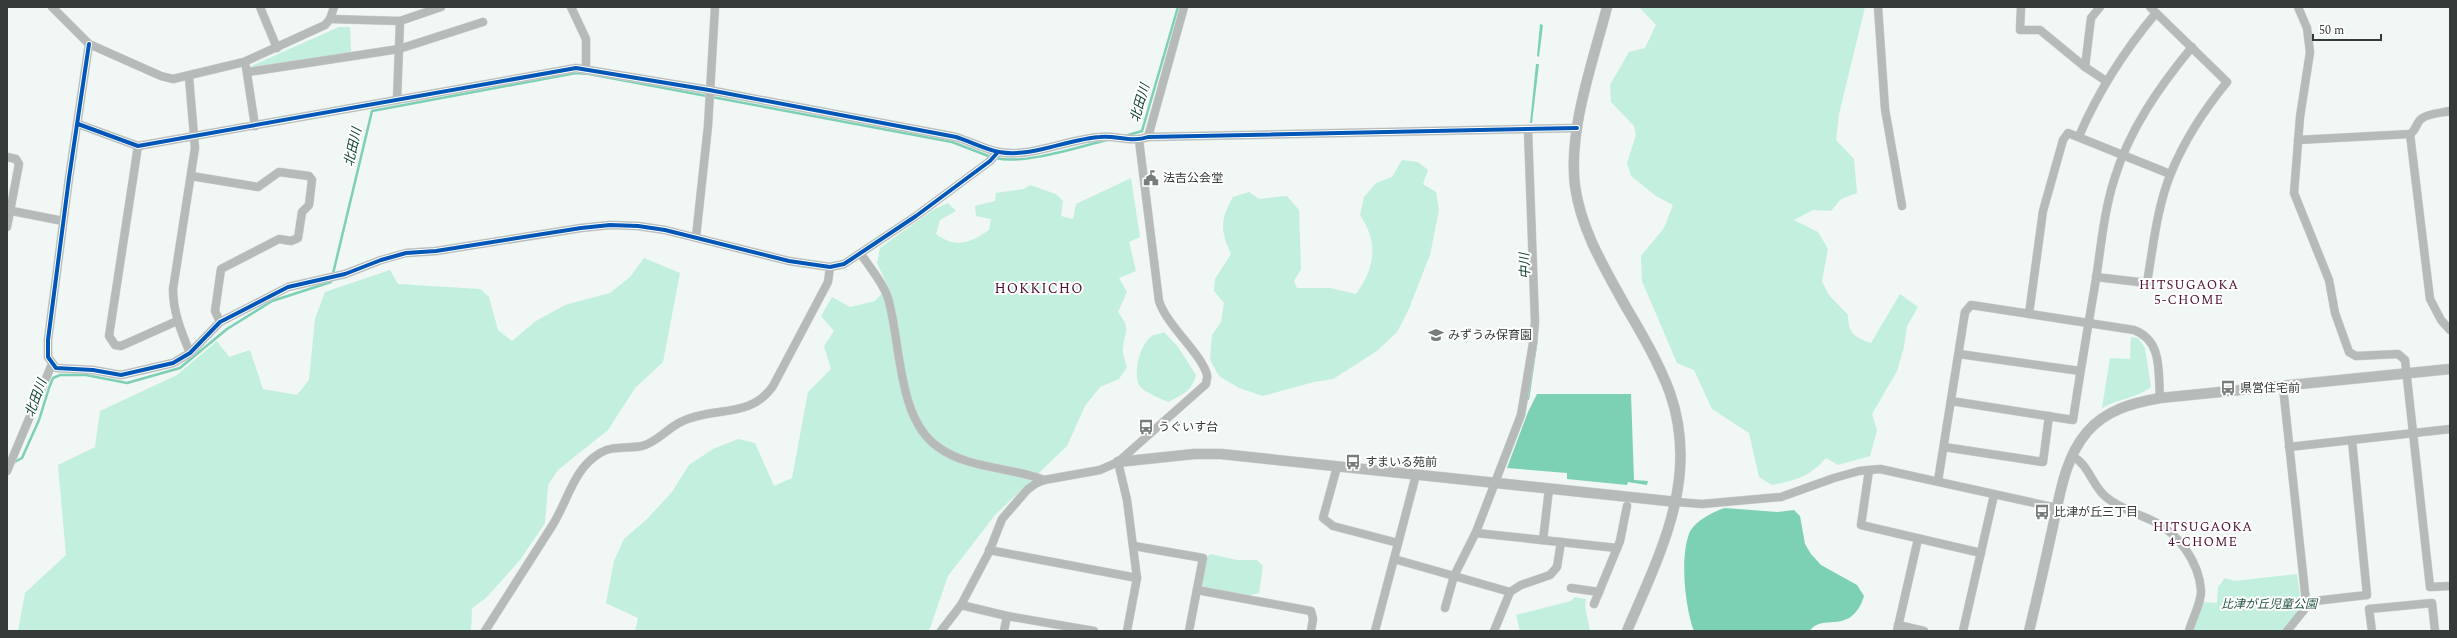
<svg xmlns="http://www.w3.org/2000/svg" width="2457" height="638" viewBox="0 0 2457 638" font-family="Spectral,'Noto Sans JP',serif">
	<rect width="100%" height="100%" fill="#f0f7f4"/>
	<g fill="#c2efde">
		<path d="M1639 7H1865L1839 114 1836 140 1854 159 1857 193 1841 199 1831 211 1813 210 1794 220 1818 232 1828 249 1822 281 1828 294 1848 315C1848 333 1855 338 1871 343L1900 294 1918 307 1907 326 1904 347 1897 371 1872 414 1877 430 1870 456 1838 465 1826 458C1809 477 1797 480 1772 485L1759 477 1749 433 1712 409 1694 370 1677 363 1642 281 1641 256 1664 228 1673 205 1656 196 1631 176 1627 163 1636 135 1634 126 1611 102 1610 85 1629 52 1645 48 1656 25Z"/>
		<path d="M339 27H350L351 52 256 69 251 66Z"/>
		<path d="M1402 160 1418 162 1428 170 1423 184 1436 192 1439 210 1430 255 1408 311 1397 332 1377 351 1333 379 1314 382 1263 396 1239 388 1219 376 1210 360 1212 335 1221 322 1224 303 1214 291 1215 279 1231 254C1220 230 1220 220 1233 197L1249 192 1259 199 1287 196 1299 210 1301 269 1294 281 1297 288H1330L1356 294C1375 268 1379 243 1360 215L1364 197 1376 183 1392 177Z"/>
		<path d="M1131 178 1140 237 1129 242 1136 271 1119 278 1127 292 1118 312C1131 329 1125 330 1123 348 1122 353 1125 361 1127 367L1119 379 1100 387 1085 406 1067 446 995 515 948 576 929 631H635L638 618 606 603 614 561 624 539 647 519 672 492 689 465 713 449 738 439 755 443 774 486 792 478 808 392 831 369 824 346 834 331 821 316 832 297 850 307 875 301 888 287 877 263 880 248 933 210 948 203 956 211 940 220 936 234C956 249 970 243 989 230L991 219 976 216 975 206 995 201 996 193 1024 189 1030 185 1056 194 1063 201 1061 216 1073 219 1076 204Z"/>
		<path d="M644 258 680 273 663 362 635 388 608 430 558 470 548 485 545 523 520 560 486 598 472 608 471 631H18L25 593 66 555 58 465 95 447 100 411 177 375 217 341 229 357 250 350 263 389 297 395 309 380 315 319 325 292 390 270 398 284 480 289 489 297 498 330 512 341 536 321 565 305 610 293 630 277Z"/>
		<path d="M1164 332 1178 347 1196 375C1192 391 1182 395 1168 402 1160 398 1144 393 1139 385 1133 372 1140 344 1152 336 1155 334 1161 334 1164 332Z"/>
		<path d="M2131 337 2138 338 2145 348 2151 387C2137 398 2117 399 2102 408L2110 358 2130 359Z"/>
		<path d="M1210 554 1237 560H1257L1263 566 1259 593 1250 595 1205 588 1202 585 1206 558Z"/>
		<path d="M2297 574 2302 609 2282 631H2191L2201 602 2217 603 2218 587 2225 578 2234 581Z"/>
		<path d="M1575 597 1586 599 1585 607 1590 631H1520L1516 615 1571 601Z"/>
	</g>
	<g fill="#7cd0b4">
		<path d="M1540 24 1543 25 1539 57 1537 56Z"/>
		<path d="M1536 64H1539L1532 123H1530Z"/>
		<path d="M1537 394H1631L1634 480 1648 481 1647 485 1628 482 1627 485 1567 479V473L1507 468 1528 412Z"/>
		<path d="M1725 508 1777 512 1794 510 1800 516 1805 544 1811 554 1821 565 1857 585 1864 596C1851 637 1822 612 1810 631H1694C1685 608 1680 558 1689 534 1693 522 1714 511 1725 508Z"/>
	</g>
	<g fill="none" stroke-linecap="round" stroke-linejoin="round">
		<g stroke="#7cd0b4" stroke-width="2.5">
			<path d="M1125 136 1142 131 1178 7"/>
			<path d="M996 158C1024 165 1078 147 1107 140"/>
			<path d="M1528 399 1537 338"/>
			<path d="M11 464 22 458 39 420 49 388 53 378 60 375H86L127 383 180 368 227 329 272 301 331 282 372 111 576 73 589 74 952 142 991 157"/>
		</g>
		<g stroke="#cfd4d2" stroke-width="9">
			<g id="minor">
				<path d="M52 7 89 44 161 76 173 79 244 62 325 25 330 19 334 7"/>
				<path d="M260 7 277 48"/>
				<path d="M571 7 586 39V68"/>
				<path d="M1878 7 1885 109 1902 206"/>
				<path d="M2021 7 2020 30H2040L2085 67 2091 18 2100 7"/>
				<path d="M2298 7 2307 28 2310 52 2300 117 2294 193 2329 280 2335 313 2349 352 2356 356 2398 354 2405 360 2430 587 2450 586"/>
				<path d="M330 19 400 21 441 7"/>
				<path d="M89 44 69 178 48 340V357L56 368 93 370 121 375 173 363 190 353 220 322 288 287 345 274 381 260 406 253 436 251 581 228 610 225 638 226 665 230 789 261 830 267 844 264 916 216 990 161 998 152"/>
				<path d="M246 67 255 126"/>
				<path d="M2085 67 2106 81"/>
				<path d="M248 72 399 49 483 22"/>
				<path d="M189 77 195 148 173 289C173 312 181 331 190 353"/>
				<path d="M397 100 400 21"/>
				<path d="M78 124 138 146 576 68 709 90 956 137C969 141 987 150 999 152 1032 158 1067 139 1100 137 1116 135 1132 143 1148 137L1577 128"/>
				<path d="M2410 134 2430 299 2441 320 2450 330"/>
				<path d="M2079 136C2099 90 2124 51 2156 13"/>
				<path d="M1148 137 1184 7"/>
				<path d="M2298 140 2410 134C2416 131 2416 123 2421 119 2428 113 2441 113 2450 111"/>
				<path d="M138 146 109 336 115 345 121 346 177 321"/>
				<path d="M7 157 16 159 19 164 7 227"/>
				<path d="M191 176 258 187 279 172 309 176 312 180 309 205 302 212 298 238 291 241 279 239 221 269 215 311 220 322"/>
				<path d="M7 210 63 221"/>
				<path d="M696 237 708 126 715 7"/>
				<path d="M861 254C870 268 883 282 888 298 901 342 897 419 938 447 968 469 1011 467 1044 480"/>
				<path d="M2096 277 2147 283C2153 247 2157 207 2171 173 2185 139 2204 110 2227 82L2150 7"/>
				<path d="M2029 314 2043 211 2063 140 2068 133 2170 174"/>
				<path d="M1959 354 2080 371"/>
				<path d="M2283 387 2306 602 2304 610 2287 631"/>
				<path d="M1951 401 2073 420C2080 373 2088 326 2096 279 2101 246 2104 212 2114 180 2129 130 2159 87 2192 47"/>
				<path d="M1944 447 2043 462 2049 416"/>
				<path d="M2289 447 2450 429"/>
				<path d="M2072 456C2089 464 2092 486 2106 497 2120 509 2139 514 2155 522 2179 534 2199 563 2201 590 2202 602 2192 619 2189 631"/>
				<path d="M1118 462 1127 500 1137 578 1127 631"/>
				<path d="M1337 467 1323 518 1333 526 1398 543"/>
				<path d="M1869 470 1861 525 1981 553"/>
				<path d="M7 471 52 364"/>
				<path d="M1938 481 1965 312 1971 305 2134 330C2163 341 2158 372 2160 398"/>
				<path d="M1677 502 1702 504 1781 497 1834 478 1859 471 1880 469 2057 508"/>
				<path d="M1476 533 1617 548"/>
				<path d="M1543 540 1549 489"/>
				<path d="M1134 546 1203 558 1189 631"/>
				<path d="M989 550 1137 578"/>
				<path d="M1394 559 1454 576 1476 532 1521 415 1533 343 1535 322 1528 130"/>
				<path d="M1571 588 1599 592"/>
				<path d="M1197 590 1311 611 1313 619 1311 631"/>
				<path d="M2306 602 2367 595 2352 440"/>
				<path d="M1594 604 1620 541 1627 506"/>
				<path d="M961 605 1007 616 1094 631"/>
				<path d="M1445 608 1454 576 1510 592"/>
				<path d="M1898 625 1924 631"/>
				<path d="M485 631C507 596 530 561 552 526 568 501 573 469 600 453 613 445 628 449 642 446 658 442 668 427 683 421 715 406 750 419 773 386L828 282 830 267"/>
				<path d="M941 631 961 605 989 552 1002 519 1027 490 1035 484 1044 480 1100 470 1118 462 1206 384C1206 381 1208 377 1207 375 1202 354 1167 326 1159 301L1139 140"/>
				<path d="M1004 631 1007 616"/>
				<path d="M1375 631 1416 475"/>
				<path d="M1494 631 1510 592 1521 585 1550 575 1557 567 1561 542"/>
				<path d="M1897 631 1918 539"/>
				<path d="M1963 631 1994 495"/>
				<path d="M2372 631 2369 609 2432 603 2435 631"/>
			</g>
		</g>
		<g stroke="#cfd4d2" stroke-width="11">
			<g id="tertiary">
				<path d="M1607 7C1593 62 1568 129 1575 186 1581 230 1605 269 1626 307 1642 334 1659 363 1670 393 1700 479 1660 553 1627 631"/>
				<path d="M1118 462 1194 454H1221L1677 502"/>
				<path d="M2029 631C2037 599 2044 567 2051 535 2059 501 2063 460 2087 432 2106 410 2132 403 2160 398L2450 369"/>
			</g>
		</g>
		<use href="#minor" stroke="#b6bab8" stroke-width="8"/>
		<use href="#tertiary" stroke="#b6bab8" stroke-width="10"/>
		<g stroke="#fff" stroke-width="6">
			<g id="cycleway">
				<path d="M89 44 69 178 48 340V357L56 368 93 370 121 375 173 363 190 353 220 322 288 287 345 274 381 260 406 253 436 251 581 228 610 225 638 226 665 230 789 261 830 267 844 264 916 216 990 161 998 152"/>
				<path d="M78 124 138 146 576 68 709 90 956 137C969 141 987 150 999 152 1032 158 1067 139 1100 137 1116 135 1132 143 1148 137L1577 128"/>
			</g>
		</g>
		<use href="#cycleway" stroke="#0057b8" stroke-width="4"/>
	</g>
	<defs>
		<g id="civic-bare" transform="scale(1.2)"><path d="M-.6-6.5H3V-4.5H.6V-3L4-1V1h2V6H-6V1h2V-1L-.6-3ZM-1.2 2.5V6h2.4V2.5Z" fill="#767d7a" stroke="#fff" stroke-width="2.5" paint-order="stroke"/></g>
		<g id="school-bare" transform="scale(1.2)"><path d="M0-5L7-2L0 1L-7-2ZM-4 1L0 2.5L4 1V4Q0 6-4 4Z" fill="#767d7a" stroke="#fff" stroke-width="2.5" paint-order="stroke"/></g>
		<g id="bus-bare" transform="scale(1.2)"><path d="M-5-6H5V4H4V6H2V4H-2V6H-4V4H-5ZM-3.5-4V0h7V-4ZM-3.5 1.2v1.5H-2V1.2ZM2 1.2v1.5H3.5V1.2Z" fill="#767d7a" stroke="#fff" stroke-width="2.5" paint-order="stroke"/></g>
	</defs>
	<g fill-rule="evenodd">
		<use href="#civic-bare" x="1151" y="178"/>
		<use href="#school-bare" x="1436" y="335"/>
		<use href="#bus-bare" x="2228" y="388"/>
		<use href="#bus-bare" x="1146" y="427"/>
		<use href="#bus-bare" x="1353" y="462"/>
		<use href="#bus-bare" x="2042" y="512"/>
	</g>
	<g text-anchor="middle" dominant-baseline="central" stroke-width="4" stroke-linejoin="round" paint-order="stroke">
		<g font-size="12" fill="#353b38" stroke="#fff" text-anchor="start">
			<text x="1163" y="178">法吉公会堂</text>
			<text x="1448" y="335">みずうみ保育園</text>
			<text x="2240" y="388">県営住宅前</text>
			<text x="1158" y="427">うぐいす台</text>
			<text x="1365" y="462">すまいる苑前</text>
			<text x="2054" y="512">比津が丘三丁目</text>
		</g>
		<g font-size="12" font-style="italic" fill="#285747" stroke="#fff">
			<text x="2269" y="604">比津が丘児童公園</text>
		</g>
		<g font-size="13" font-style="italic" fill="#0a3e2f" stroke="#fff">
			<text transform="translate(1140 103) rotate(-74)">北田川</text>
			<text transform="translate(353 147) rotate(-77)">北田川</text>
			<text transform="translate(1525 266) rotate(-92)">中川</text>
			<text transform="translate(36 398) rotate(-70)">北田川</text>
		</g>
		<g font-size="13" letter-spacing="1" fill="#4d0f34" stroke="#fff">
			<text x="2189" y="285">HITSUGAOKA<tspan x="2189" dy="15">5-CHOME</tspan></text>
			<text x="2203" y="527">HITSUGAOKA<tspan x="2203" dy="15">4-CHOME</tspan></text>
		</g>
		<g font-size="14" letter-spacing="1" fill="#4d0f34" stroke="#fff">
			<text x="1039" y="288">HOKKICHO</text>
		</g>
	</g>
	<rect width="2457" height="638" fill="none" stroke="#353b38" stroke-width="16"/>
	<path d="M2313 34v6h68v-6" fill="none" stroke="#353b38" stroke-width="2"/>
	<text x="2319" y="34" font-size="12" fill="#353b38" stroke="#ffffff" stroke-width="3" paint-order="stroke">50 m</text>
</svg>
